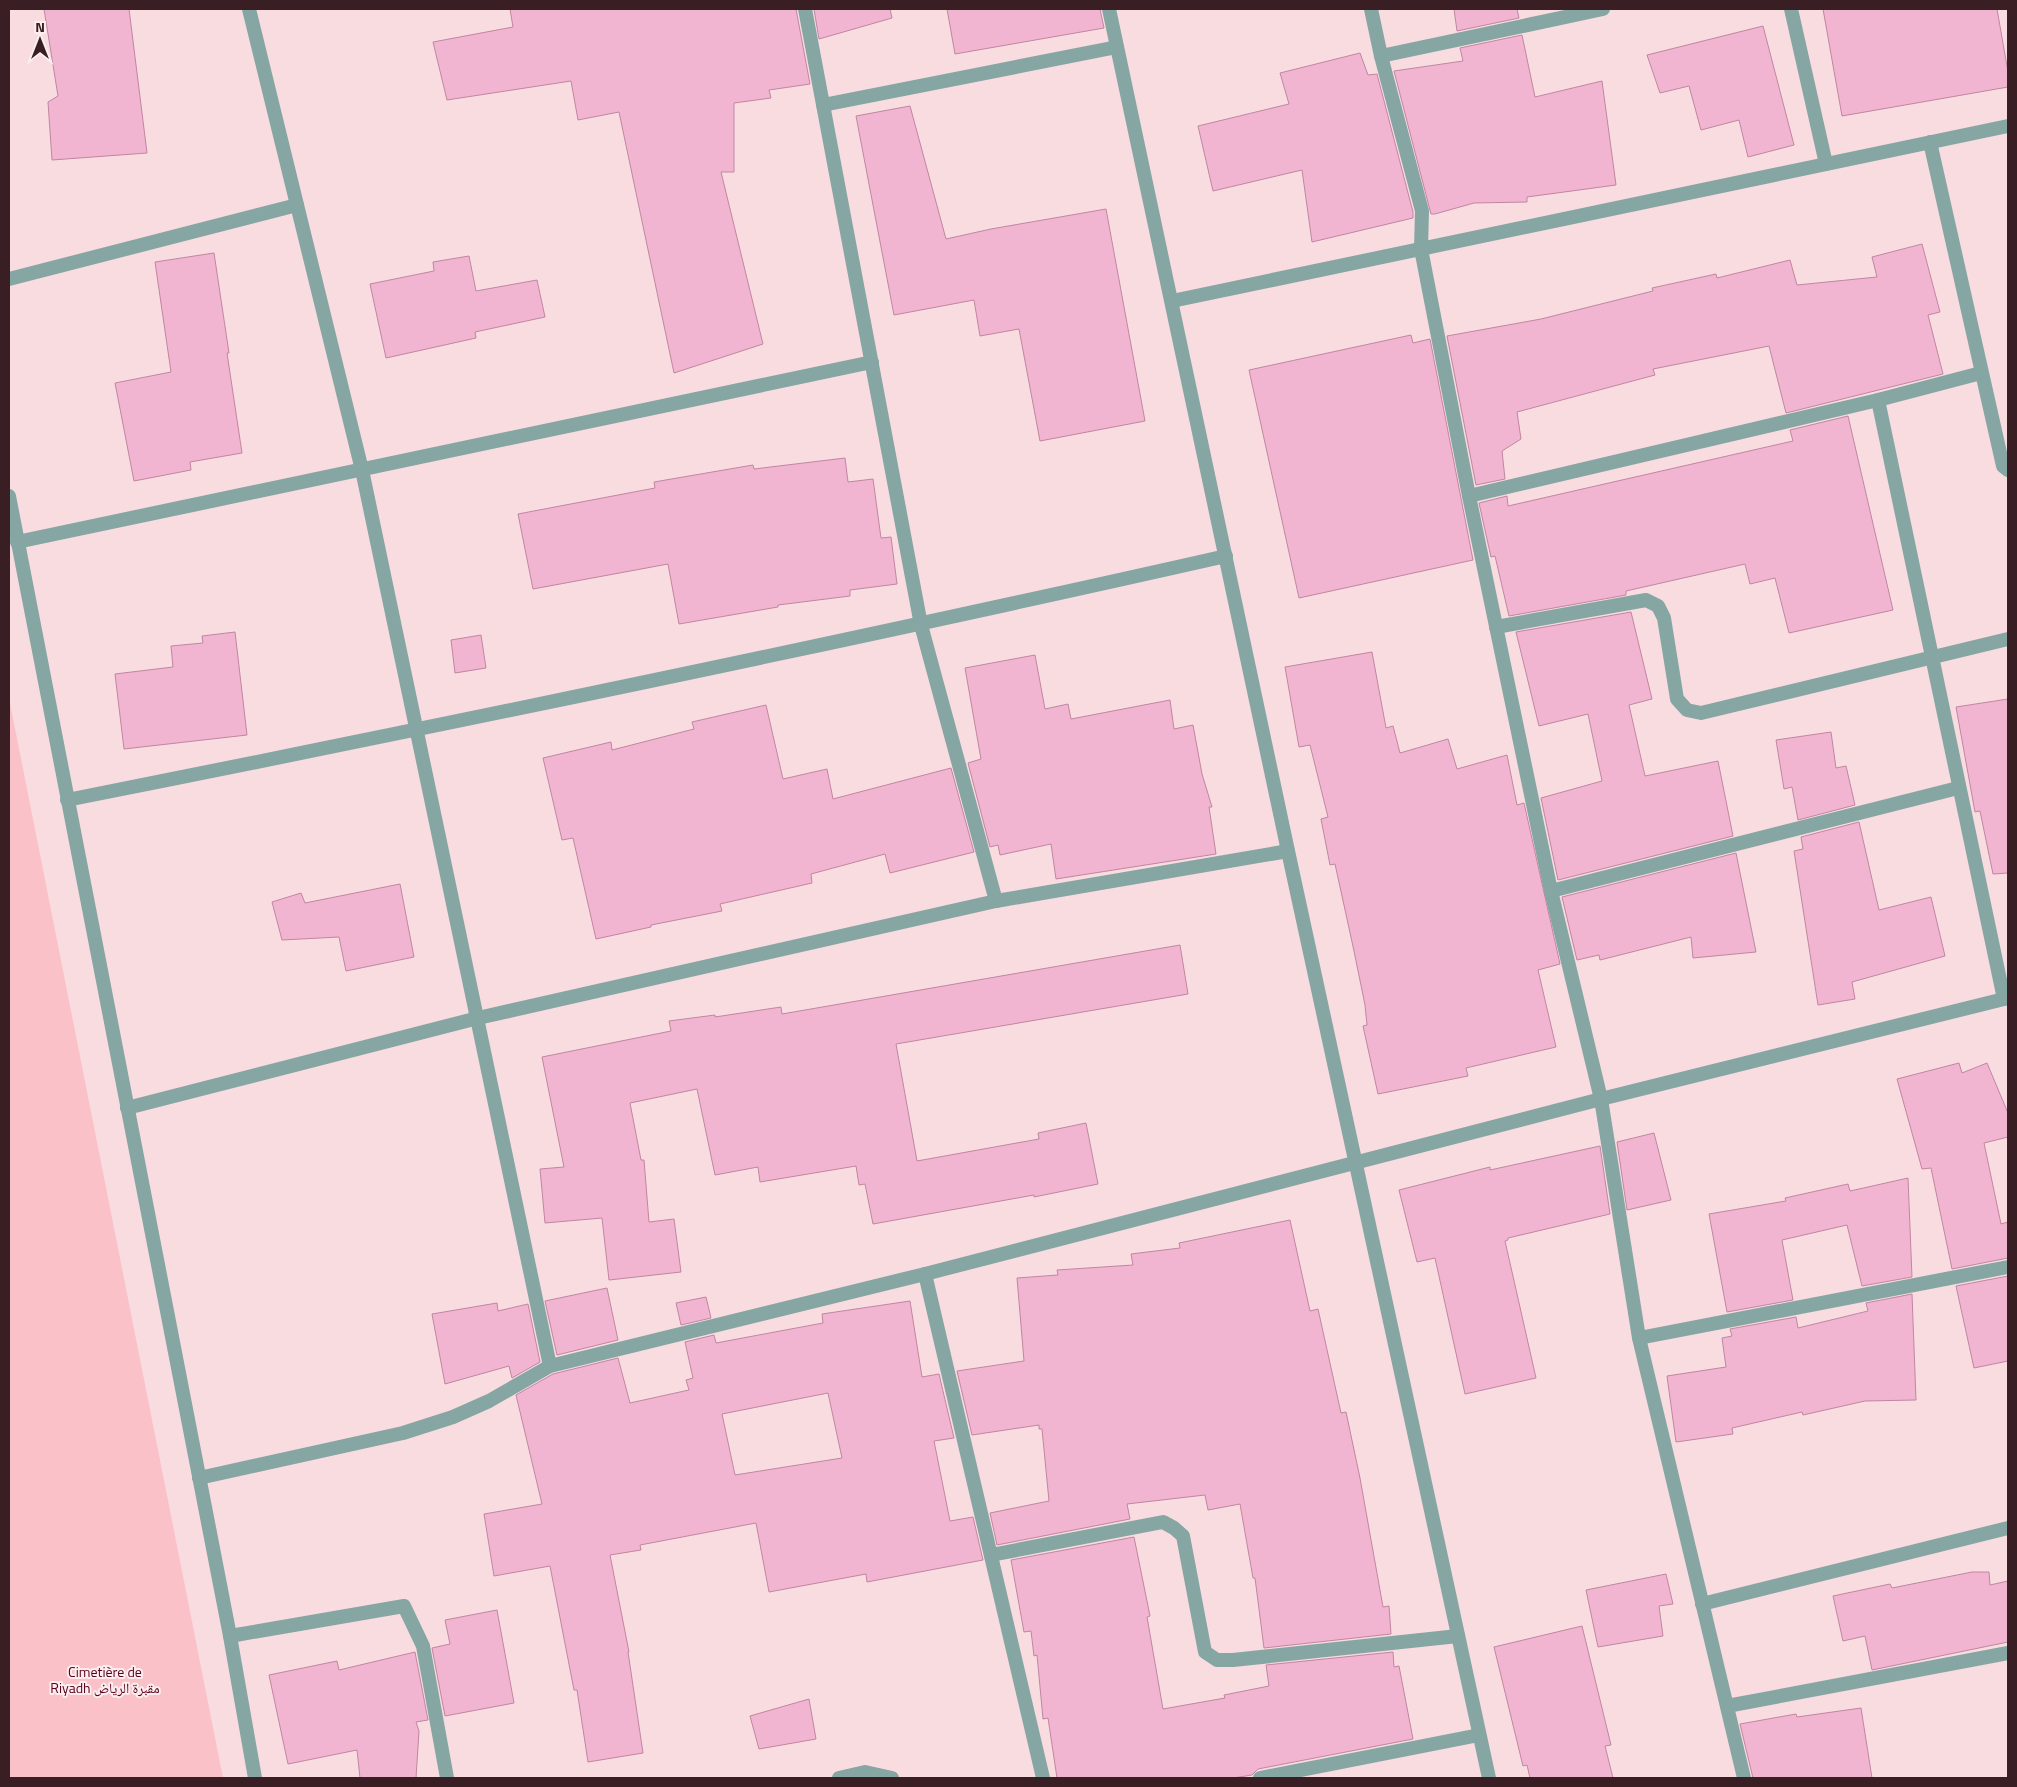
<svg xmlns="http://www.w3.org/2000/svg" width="2017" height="1787" viewBox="0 0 2017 1787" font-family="'Titillium Web','Noto Naskh Arabic',sans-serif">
	<rect width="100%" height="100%" fill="#f9dce0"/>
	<path fill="#fac1c8" d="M9 698 223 1778H9Z"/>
	<g fill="#f2b5d1" stroke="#c086a1" fill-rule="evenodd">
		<path d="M44 9H129L147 153 52 160 48 102 58 96Z"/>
		<path d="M510 9H796L810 84 769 90 771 98 734 103V172H721L763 344 674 373 619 112 578 120 571 81 447 100 433 42 513 27Z"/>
		<path d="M814 9H890L892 18 819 39Z"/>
		<path d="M947 9H1100L1104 28 955 54Z"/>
		<path d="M1454 9H1517L1519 18 1457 31Z"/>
		<path d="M1823 9H1997L2008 72V87L1842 116Z"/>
		<path d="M1763 26 1794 145 1748 157 1739 120 1701 130 1689 86 1660 93 1647 55Z"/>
		<path d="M1522 35 1535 97 1602 81 1616 185 1527 197V202L1474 203 1435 214H1431L1394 71 1463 61 1460 48Z"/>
		<path d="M1360 53 1368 75 1377 74 1413 212V218L1312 242 1302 170 1213 191 1198 126 1289 104 1280 73Z"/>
		<path d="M910 106 946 239 991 229 1106 209 1145 421 1040 441 1019 329 980 336 974 300 894 315 856 116Z"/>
		<path d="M1922 244 1940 312 1928 315 1943 374 1786 413 1769 346 1653 369 1655 375 1517 412 1521 439 1502 451 1505 479 1476 485 1447 336 1541 319 1653 291 1652 288 1716 274 1717 278 1790 260 1797 285 1877 277 1872 257Z"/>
		<path d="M214 253 229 353H227L242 453 190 462 191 470 134 481 115 383 171 372 155 262Z"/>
		<path d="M469 256 476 291 537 280 545 317 475 332 476 338 386 358 370 284 434 271 433 262Z"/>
		<path d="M1411 335 1413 343 1430 339 1473 560 1299 598 1249 370Z"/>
		<path d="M1848 416 1893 610 1789 633 1775 578 1750 584 1745 564 1626 591V595L1509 616 1495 556 1491 557 1479 503 1507 496 1508 506 1793 441 1790 430Z"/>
		<path d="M845 458 848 482 873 479 881 538 891 537 897 584 850 590V596L778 605V607L679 624 668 564 533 589 518 514 655 488 654 482 753 465 754 469Z"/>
		<path d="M1631 612 1652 699 1629 705 1645 776 1718 761 1733 836 1558 880 1541 798 1602 781 1588 714 1539 726 1516 632Z"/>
		<path d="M235 632 247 735 124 749 115 674 173 667 171 646 203 643 202 636Z"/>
		<path d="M481 635 486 668 455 673 451 640Z"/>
		<path d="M1372 652 1386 728 1393 726 1400 753 1448 739 1457 769 1507 755 1517 805 1524 803 1560 964 1538 970 1556 1047 1466 1068 1468 1076 1378 1094 1363 1026 1367 1025 1365 1005 1354 951 1335 864 1330 865 1321 819 1328 817 1310 745 1299 747 1285 667Z"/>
		<path d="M1035 655 1045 709 1068 704 1071 719 1170 700 1174 729 1193 725 1202 774 1212 807H1209L1216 854 1056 879 1051 844 1000 855 998 845 990 847 968 763 981 759 965 668Z"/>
		<path d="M2008 699V873L1993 874 1980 811 1975 812 1956 707Z"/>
		<path d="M766 705 783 779 827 769 833 799 951 768 974 852 890 873 885 854 811 874 812 883 720 904 722 911 651 925V927L596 939 573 838 562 840 543 758 611 742 612 750 694 729 692 722Z"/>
		<path d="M1831 732 1836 768 1846 766 1855 805 1798 820 1792 787 1784 789 1776 740Z"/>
		<path d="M1859 822 1879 910 1931 897 1945 956 1852 982 1855 999 1818 1005 1794 851 1803 849 1801 837Z"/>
		<path d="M1736 853 1756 952 1693 958 1691 937 1600 960 1599 955 1577 960 1562 897Z"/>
		<path d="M400 884 414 957 346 971 339 937 282 940 272 902 301 893 305 903Z"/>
		<path d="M1180 945 1188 994 896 1044 917 1161 1039 1139 1038 1133 1086 1123 1098 1184 1034 1197V1195L873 1224 865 1184 859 1185 856 1166 760 1182 758 1167 715 1175 697 1089 630 1103 641 1160H644L649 1222 674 1219 681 1272 609 1280 602 1218 545 1223 540 1169 564 1167 542 1057 671 1031 669 1021 715 1015V1017L781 1007 782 1014Z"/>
		<path d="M1959 1063 1962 1073 1987 1063 2008 1113V1137L1984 1143 2001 1224 2008 1222V1258L1952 1269 1931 1168 1922 1169 1897 1079Z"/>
		<path d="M1654 1133 1671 1200 1627 1210 1617 1142Z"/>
		<path d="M1600 1146 1610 1214 1508 1238V1240L1505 1241 1536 1378 1465 1394 1435 1258 1417 1262 1399 1190 1490 1167V1170Z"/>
		<path d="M1908 1178 1912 1277 1862 1286 1847 1225 1782 1240 1793 1300 1727 1312 1709 1214 1786 1201 1785 1198 1848 1184 1850 1191Z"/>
		<path d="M1290 1220 1310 1311 1318 1309 1341 1413 1346 1412 1360 1478 1383 1607 1389 1606 1391 1634 1264 1648 1255 1578H1253L1240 1504 1208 1510 1205 1495 1127 1504 1130 1519 997 1545 990 1513 1049 1501 1042 1429H1039V1425L972 1435 957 1371 1024 1361 1017 1278 1058 1275 1057 1270 1133 1265 1131 1254 1180 1248 1179 1243Z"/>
		<path d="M2008 1276V1361L1974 1368 1956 1286Z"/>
		<path d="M607 1288 618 1340 557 1355 545 1301Z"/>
		<path d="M1912 1294 1916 1400 1865 1401 1803 1415 1802 1412 1732 1428 1733 1434 1676 1442 1667 1376 1726 1367 1722 1338 1732 1336 1730 1329 1796 1317 1798 1328 1868 1311 1866 1303Z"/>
		<path d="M706 1297 711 1318 681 1325 676 1303Z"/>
		<path d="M910 1301 922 1377 939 1374 954 1438 934 1441 950 1521 973 1517 983 1560 867 1582 866 1574 769 1592 756 1523 640 1545 641 1550 610 1555 629 1652H628L643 1753 588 1762 577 1690H574L550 1566 494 1576 484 1514 542 1504 516 1395 553 1374 618 1358 630 1403 689 1390 686 1380 693 1378 685 1342 714 1335 716 1343 823 1323 822 1314ZM828 1393 842 1458 735 1475 722 1414Z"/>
		<path d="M497 1303 498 1311 528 1304 540 1362 512 1378 509 1366 445 1384 432 1314Z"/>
		<path d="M1134 1537 1150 1616 1147 1617 1163 1709 1225 1698 1224 1695 1269 1686 1266 1665 1393 1652 1394 1667 1399 1666 1413 1739 1258 1769 1252 1775 1233 1778H1057L1048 1718 1043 1719 1037 1655 1034 1656 1031 1631 1024 1632 1011 1560Z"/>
		<path d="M1972 1572H1989L1990 1585 2008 1581V1642L1872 1670 1865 1636 1843 1641 1833 1596 1890 1584 1892 1588Z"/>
		<path d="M1666 1574 1673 1604 1659 1606 1663 1636 1598 1647 1586 1590Z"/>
		<path d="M497 1610 514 1703 445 1716 432 1648 450 1644 445 1620Z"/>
		<path d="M1582 1626 1611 1745 1605 1746 1613 1778H1530L1527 1765 1523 1766 1494 1647Z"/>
		<path d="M415 1652 428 1720 416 1722 419 1731 416 1778H360L357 1750 288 1764 269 1675 337 1661 339 1670Z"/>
		<path d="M809 1699 816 1739 759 1749 750 1716Z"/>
		<path d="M1861 1708 1872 1778H1753L1740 1724 1796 1714 1797 1717Z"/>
	</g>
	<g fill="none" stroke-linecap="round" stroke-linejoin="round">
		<g stroke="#86a6a3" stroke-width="14">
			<path d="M249 9 362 470 550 1366"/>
			<path d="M805 9 921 625 996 901"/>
			<path d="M1109 9 1288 851 1489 1778"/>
			<path d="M1371 9 1381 56 1422 211 1421 249 1469 496 1551 891 1601 1099 1639 1338 1744 1778"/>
			<path d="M1791 9 1826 164"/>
			<path d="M1381 56 1603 9"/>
			<path d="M823 105 1117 47"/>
			<path d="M1930 142 2003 466 2008 470"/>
			<path d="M9 279 297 205"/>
			<path d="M1172 301 2008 126"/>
			<path d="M1878 400 2004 999"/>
			<path d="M9 496 230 1636 255 1778"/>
			<path d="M1469 496 1878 400 1981 373"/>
			<path d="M17 542 872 362"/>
			<path d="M1496 627 1646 600 1658 606 1664 618 1677 699 1687 710 1701 713 2008 639"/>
			<path d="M67 800C454 723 841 643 1226 556"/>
			<path d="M1551 891 1958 788"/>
			<path d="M127 1108 478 1018 996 901 1288 851"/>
			<path d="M925 1274 1043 1778"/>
			<path d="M1639 1338 2008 1267"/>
			<path d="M199 1478 403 1433 453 1417 489 1401 550 1366 925 1274 1601 1099 2008 998"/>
			<path d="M991 1555 1163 1522 1174 1528 1183 1536 1205 1652 1217 1660H1233L1458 1636"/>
			<path d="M1702 1604 2008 1528"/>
			<path d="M230 1636 404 1606 423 1646 447 1778"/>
			<path d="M1727 1706 2008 1653"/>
			<path d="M839 1778 865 1772 892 1778"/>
			<path d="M1260 1778 1479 1735"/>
		</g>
	</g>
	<g text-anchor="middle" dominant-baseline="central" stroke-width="4" stroke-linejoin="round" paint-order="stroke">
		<g font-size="14" fill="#58001e" stroke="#fceeef">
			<text x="105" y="1671">Cimetière de<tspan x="105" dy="16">Riyadh مقبرة الرياض</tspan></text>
		</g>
	</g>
	<rect width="2017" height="1787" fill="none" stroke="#391f23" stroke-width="20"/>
	<g transform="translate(40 40)" stroke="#fceeef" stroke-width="4" paint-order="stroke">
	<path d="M0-4L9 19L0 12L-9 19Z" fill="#391f23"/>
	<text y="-8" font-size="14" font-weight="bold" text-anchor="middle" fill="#391f23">N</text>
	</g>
</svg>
